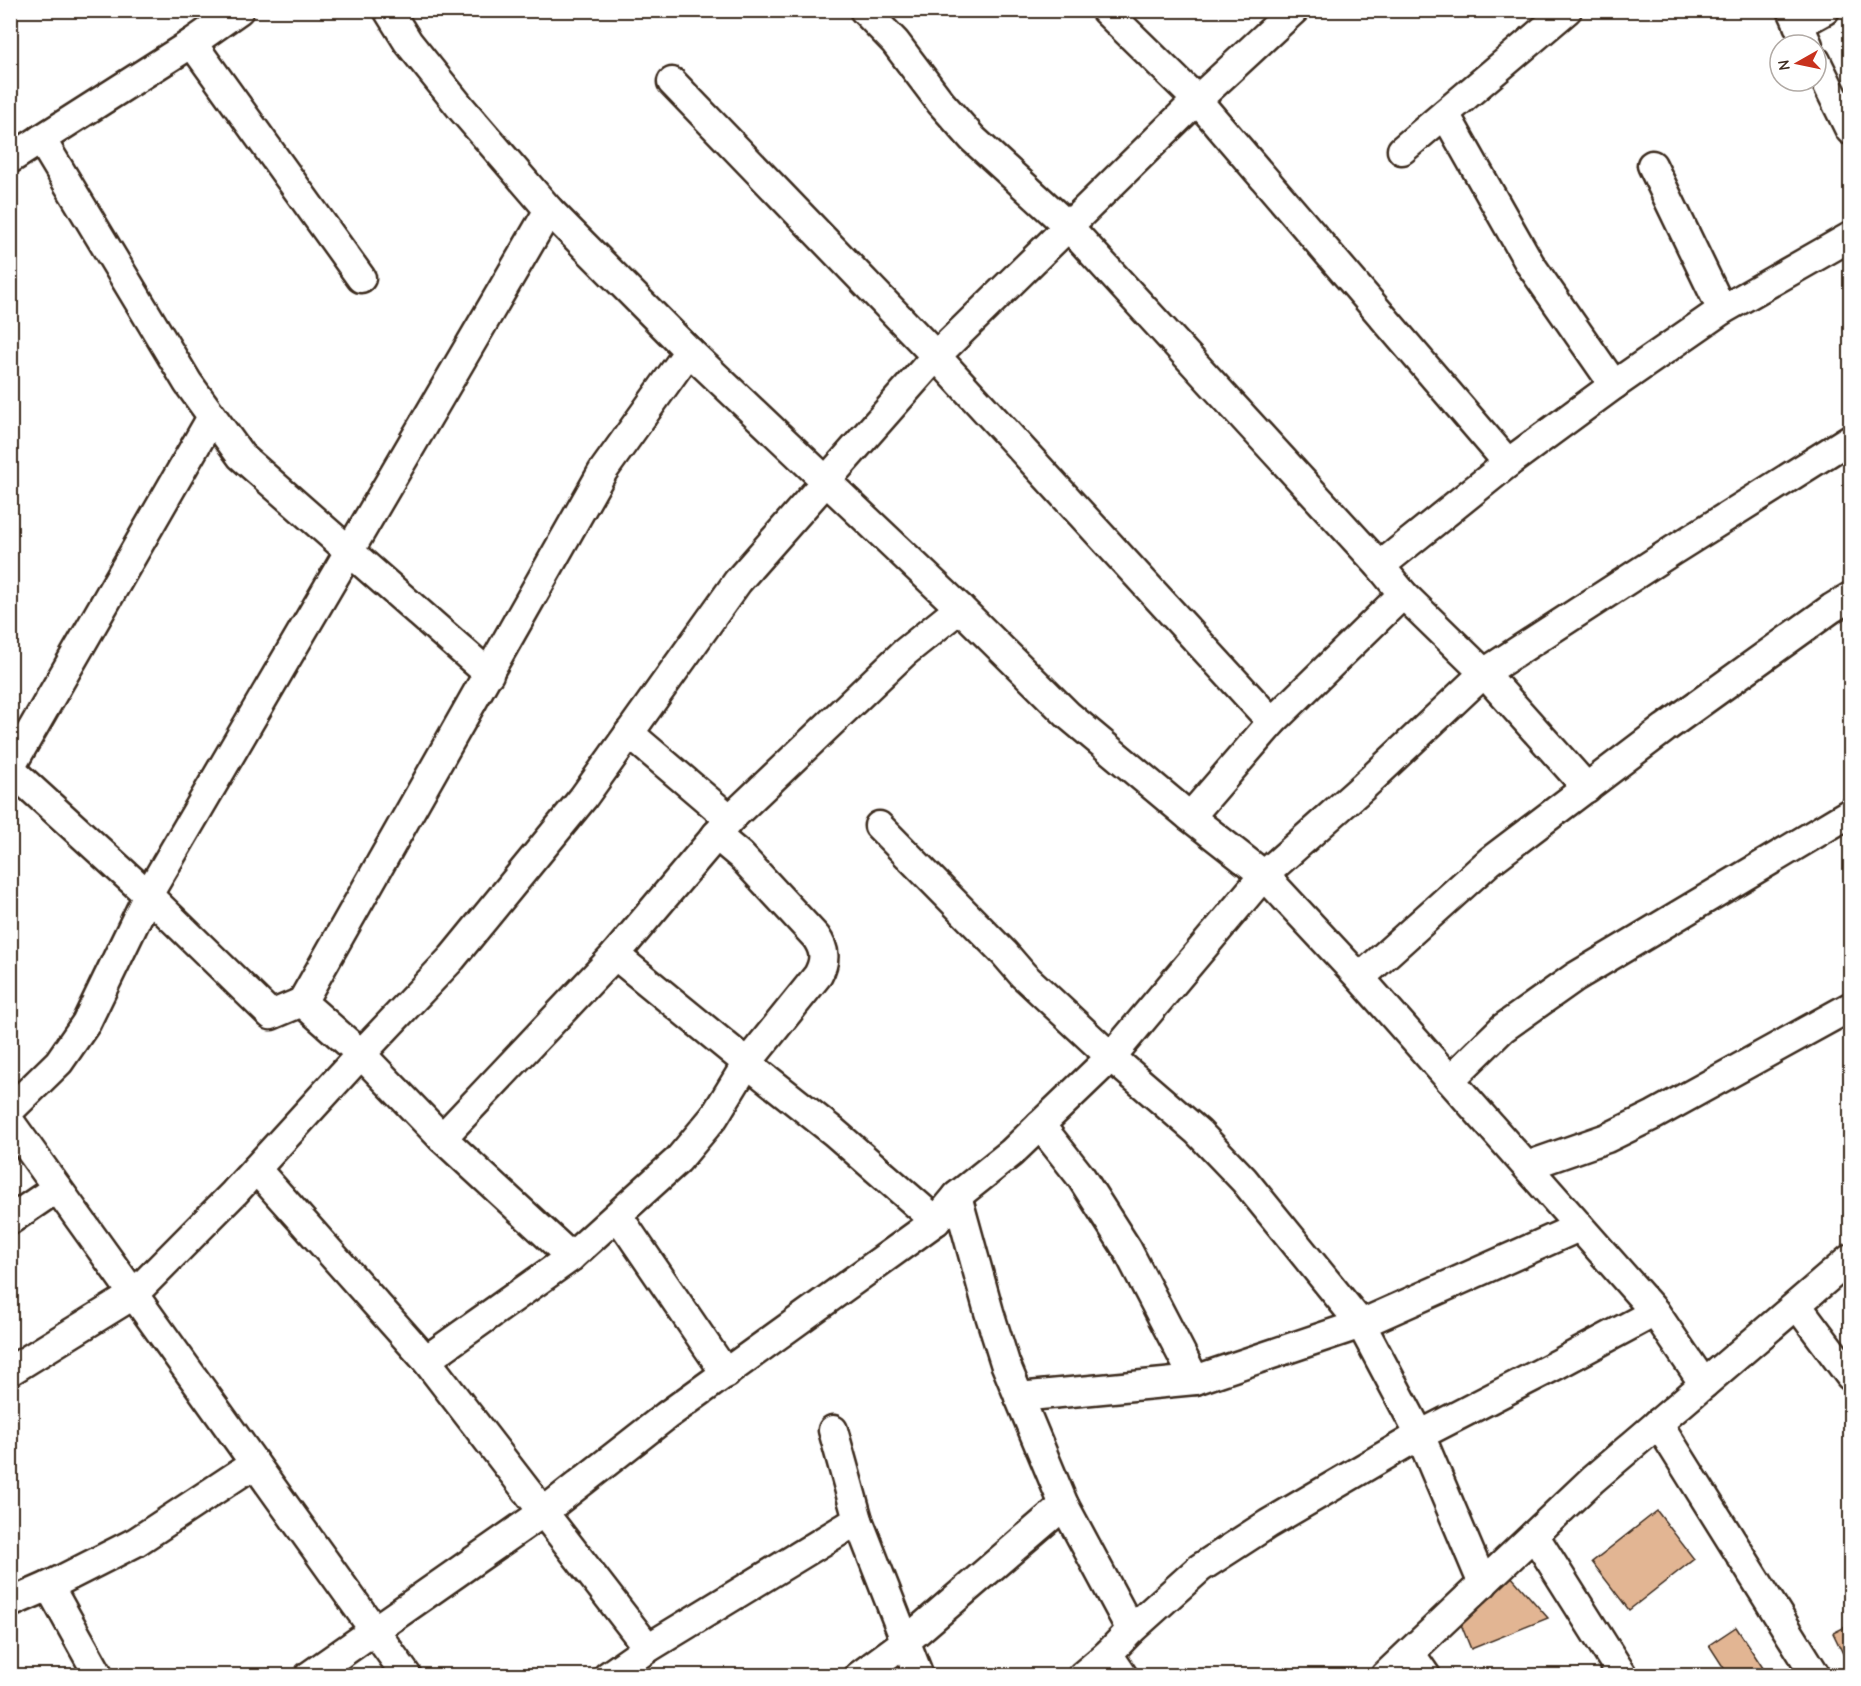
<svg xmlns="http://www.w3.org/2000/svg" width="1861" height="1686" viewBox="0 0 1861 1686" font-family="'Comic Neue',sans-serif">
	<rect width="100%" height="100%" fill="#fff"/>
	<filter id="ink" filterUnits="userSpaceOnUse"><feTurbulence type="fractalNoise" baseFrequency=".0167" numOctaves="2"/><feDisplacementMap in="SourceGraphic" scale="12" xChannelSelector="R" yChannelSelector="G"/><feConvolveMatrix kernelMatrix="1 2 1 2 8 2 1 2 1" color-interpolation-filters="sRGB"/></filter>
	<g filter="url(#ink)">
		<g fill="#e2b593" stroke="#3b2a1e" stroke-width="1.5">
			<path d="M1657 1511 1694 1559 1629 1610 1592 1562Z"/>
			<path d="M1510 1575 1548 1618 1471 1649 1460 1622Z"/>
			<path d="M1849 1625 1850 1627V1668L1833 1633Z"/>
			<path d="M1736 1627 1765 1671 1760 1676H1729L1709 1645Z"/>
		</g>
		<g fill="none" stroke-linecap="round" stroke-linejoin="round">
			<g stroke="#3b2a1e" stroke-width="33">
				<g id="minor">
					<path d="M388 10 408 42 461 108 549 210 689 351 960 608 1068 715 1190 817 1264 875 1360 978 1655 1312 1704 1384"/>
					<path d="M864 10 895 42 941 103 973 139 1068 226 1380 566 1403 594 1484 673 1587 788"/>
					<path d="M1105 10 1197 100 1508 463"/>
					<path d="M1792 10 1808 45"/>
					<path d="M1798 25 1825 10"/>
					<path d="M192 43 361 278"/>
					<path d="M1816 61 1850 130"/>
					<path d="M672 82 936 356 1272 722"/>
					<path d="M1445 114 1530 264 1614 385"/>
					<path d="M41 139 188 383 241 456 489 674"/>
					<path d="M1402 150 1567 10"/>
					<path d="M10 159 192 43 239 10"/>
					<path d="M1652 165 1722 310"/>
					<path d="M1380 566 1508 463 1614 385 1722 310 1850 237"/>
					<path d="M629 733 730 819"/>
					<path d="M10 768 212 417"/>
					<path d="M10 769 148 895 271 1015 302 1002 361 1054 442 1138 571 1257"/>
					<path d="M1190 817 1272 722 1403 594"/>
					<path d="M879 826 1004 953 1023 975 1111 1057 1198 1132 1244 1180 1361 1324 1420 1435 1483 1584"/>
					<path d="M615 955 747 1063 834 1132 936 1221"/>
					<path d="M1360 978 1490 861 1665 728 1832 608 1850 597"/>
					<path d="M302 1002 603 471 689 351"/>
					<path d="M1450 1080 1503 1028 1575 977 1850 813"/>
					<path d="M10 1110 59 1062 86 1023 148 895 549 210"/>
					<path d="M10 1122 407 1676"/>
					<path d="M1040 1125 1081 1177 1127 1249 1195 1380"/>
					<path d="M442 1138 615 955 730 819 904 653 960 608"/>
					<path d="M1527 1166 1607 1138 1654 1115 1850 1007"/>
					<path d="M256 1169 426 1360 648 1648"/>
					<path d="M957 1196 989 1312 1005 1363 1064 1505 1131 1630"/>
					<path d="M618 1216 726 1374"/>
					<path d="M10 1220 57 1188"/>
					<path d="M1797 1305 1850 1376"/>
					<path d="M426 1360 571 1257 678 1160 714 1117 747 1063 818 975C826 960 825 950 816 937L741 856 716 835"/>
					<path d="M10 1371 133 1295 234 1193 361 1054 452 958 583 798 738 581 936 356 1197 100 1294 10"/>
					<path d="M1019 1397 1195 1380 1361 1324 1579 1227"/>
					<path d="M1658 1423 1816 1676"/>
					<path d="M833 1430 858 1520 919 1676"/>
					<path d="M1534 1535 1623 1676"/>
					<path d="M49 1586 99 1676"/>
					<path d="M10 1603 49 1586 136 1542 254 1464"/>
					<path d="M1410 1653 1426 1676"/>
					<path d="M1108 1654 1123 1676"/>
					<path d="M309 1676 542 1513 666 1416 936 1221 957 1196 1011 1153 1111 1057 1264 875 1364 786 1484 673 1672 551 1850 439"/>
					<path d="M608 1676 648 1648 858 1520"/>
					<path d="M859 1676 905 1642 1064 1505"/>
					<path d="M1082 1676 1108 1654 1131 1630 1200 1568 1268 1524 1420 1435 1558 1364 1655 1312"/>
					<path d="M1385 1676 1592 1480 1850 1259"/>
				</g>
			</g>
			<use href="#minor" stroke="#fff" stroke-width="28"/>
		</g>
	</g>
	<rect width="1861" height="1686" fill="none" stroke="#fff" stroke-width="36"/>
	<rect x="18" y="18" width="1825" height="1650" fill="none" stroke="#3b2a1e" stroke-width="2" filter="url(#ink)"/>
	<g transform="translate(1798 63) rotate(261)"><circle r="28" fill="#ffffff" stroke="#b1aaa5" stroke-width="1.5"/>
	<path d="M0-4.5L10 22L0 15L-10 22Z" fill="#c8321e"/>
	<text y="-9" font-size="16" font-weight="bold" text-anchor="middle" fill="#3b2a1e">N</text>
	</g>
</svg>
